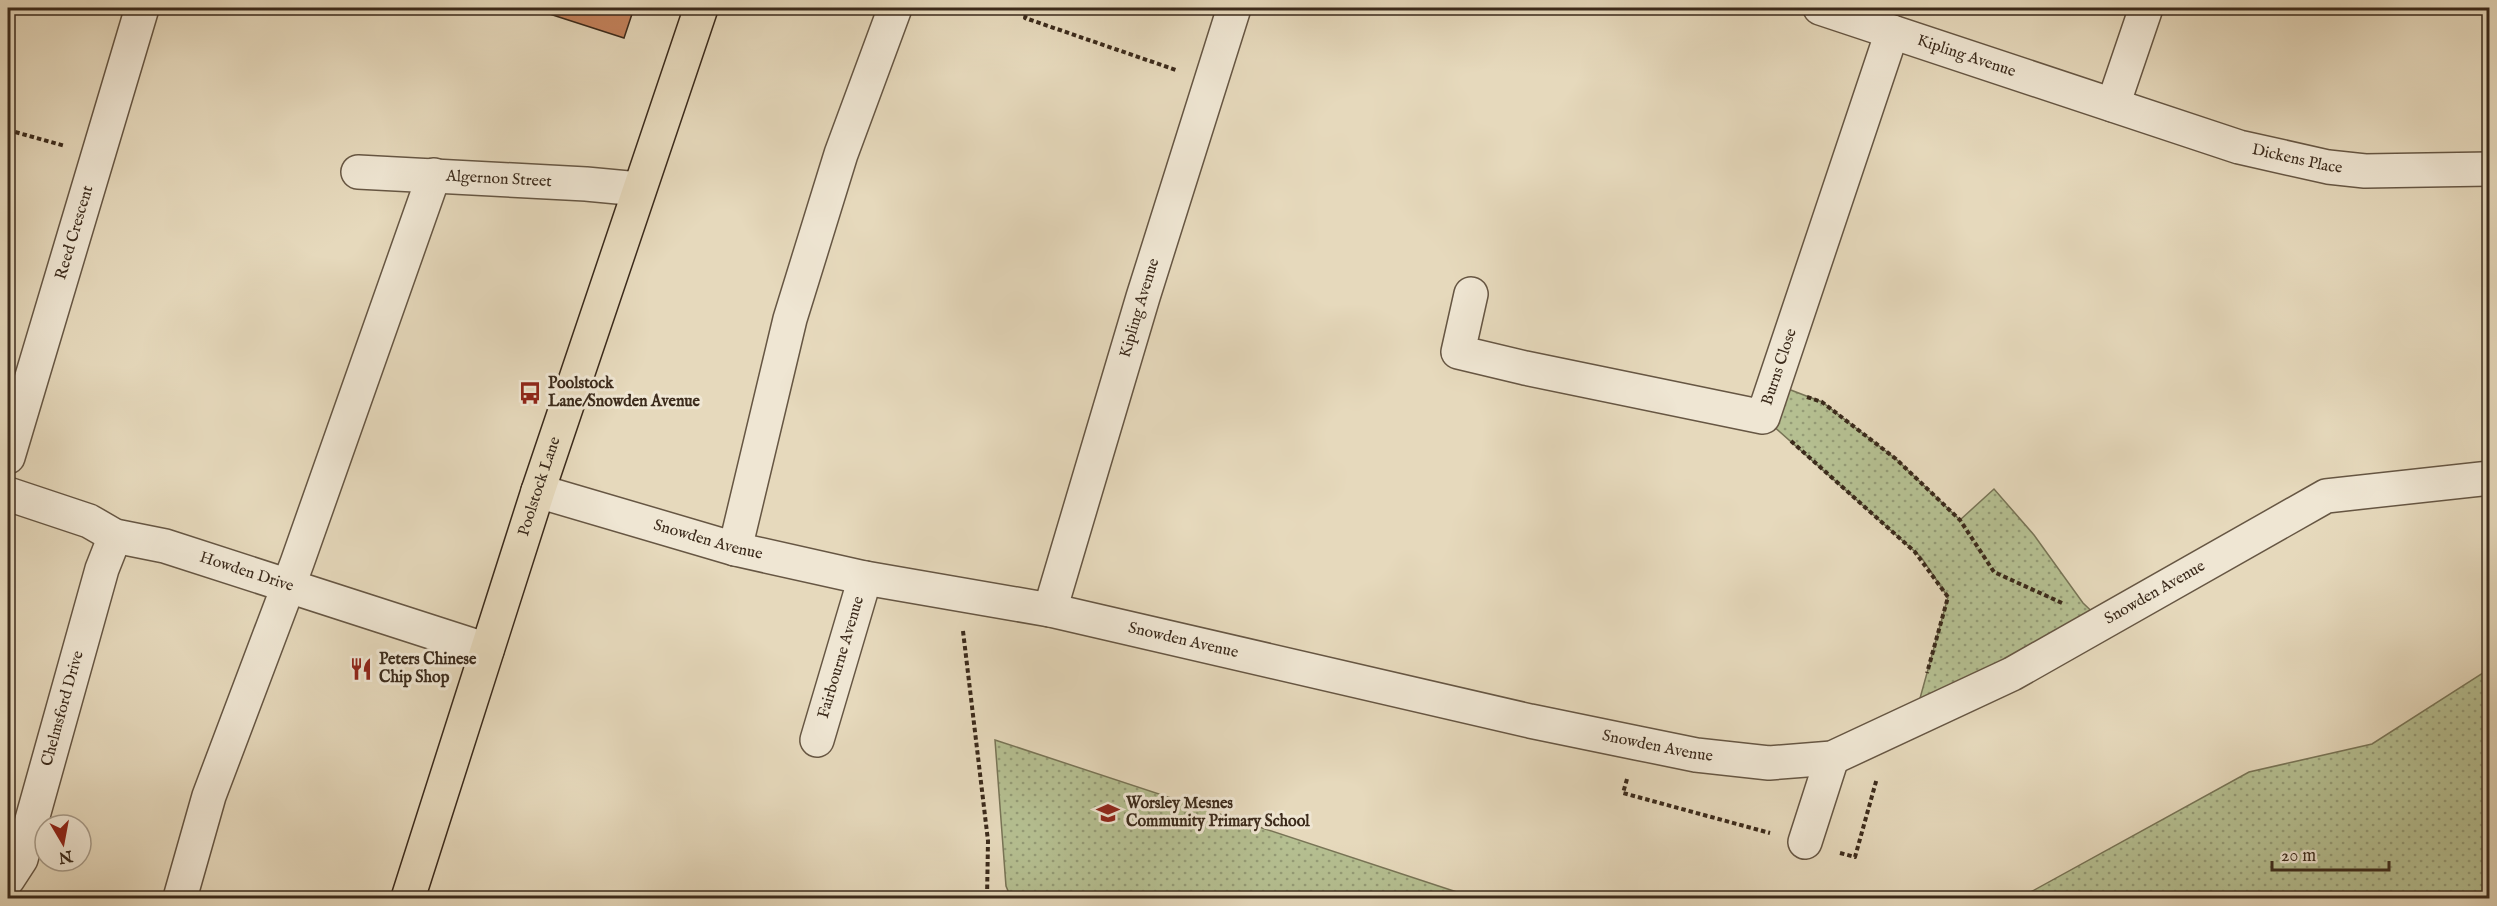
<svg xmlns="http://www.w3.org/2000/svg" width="2497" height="906" viewBox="0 0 2497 906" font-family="'IM FELL English',serif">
	<defs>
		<pattern id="grass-dots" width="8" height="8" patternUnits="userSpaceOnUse" patternTransform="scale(1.5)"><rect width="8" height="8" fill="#b5bf91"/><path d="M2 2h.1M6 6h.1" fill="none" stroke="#949b76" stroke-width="1.8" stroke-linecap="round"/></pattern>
	</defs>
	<rect width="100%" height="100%" fill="#e6d9bc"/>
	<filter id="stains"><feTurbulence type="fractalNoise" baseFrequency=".00333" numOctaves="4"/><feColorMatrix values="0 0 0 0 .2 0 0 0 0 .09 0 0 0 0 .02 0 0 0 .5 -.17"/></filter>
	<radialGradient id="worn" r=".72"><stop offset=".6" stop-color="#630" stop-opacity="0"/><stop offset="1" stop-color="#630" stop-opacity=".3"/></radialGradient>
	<g fill="url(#grass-dots)" stroke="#787456" stroke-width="1.5">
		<path d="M1775 384 1822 402 1896 459 1960 520 1994 489 2034 535 2083 603 2103 622 1914 720 1948 597 1921 557 1763 417Z"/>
		<path d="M2489 669V898H2024L2027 894 2249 772 2372 744Z"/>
		<path d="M995 740 1475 898H1011L1006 886Z"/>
	</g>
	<path fill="#c5835d" stroke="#3b2a1b" stroke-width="1.5" d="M531 8H634L624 38Z"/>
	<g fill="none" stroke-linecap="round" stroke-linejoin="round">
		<g stroke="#665643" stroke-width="36">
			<g id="minor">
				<path id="s1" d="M1820 8 2239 147 2328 167 2365 171 2490 169"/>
				<path d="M2113 105 2146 8"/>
				<path id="s2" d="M358 172 586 184 639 189"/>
				<path id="s3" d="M1471 294 1458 352 1525 368 1763 417 1892 32"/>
				<path id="s4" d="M8 457 142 8"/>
				<path id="s5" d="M538 491 735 549 865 578 1050 610 1530 721 1637 743 1696 755 1769 763 1832 758 2012 674 2326 496 2490 478"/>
				<path id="s6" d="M8 494 89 521 115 536 165 546 487 650"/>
				<path d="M735 549 790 319 841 154 895 8"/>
				<path id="s7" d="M1050 610 1143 297 1234 8"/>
				<path id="s8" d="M817 740 865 578"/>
				<path d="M1805 842 1832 758"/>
				<path id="s9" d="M8 879 21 859 102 569 115 536"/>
				<path d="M180 898 209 796 297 563 434 175"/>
			</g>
		</g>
		<g stroke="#3b2a1b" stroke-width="36">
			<g id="major">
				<path id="s10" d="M408 898 538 491 701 8"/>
			</g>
		</g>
		<g stroke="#3b2a1b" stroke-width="4" stroke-dasharray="4.5 3" stroke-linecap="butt">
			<path d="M1028 8 1025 18 1176 70"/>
			<path d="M8 130 65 146"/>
			<path d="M1807 397 1822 402 1896 459 1960 520 1994 572 2062 603"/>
			<path d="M1791 441 1915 552 1948 597 1927 673"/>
			<path d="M963 631 988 841 987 898"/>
			<path d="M1627 779 1623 793 1770 833"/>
			<path d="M1840 853 1855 857 1877 778"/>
		</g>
		<use href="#minor" stroke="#efe6d3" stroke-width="33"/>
		<use href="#major" stroke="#e6d9bc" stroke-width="33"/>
	</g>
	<defs>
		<g id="bus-bare" transform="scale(1.8)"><path d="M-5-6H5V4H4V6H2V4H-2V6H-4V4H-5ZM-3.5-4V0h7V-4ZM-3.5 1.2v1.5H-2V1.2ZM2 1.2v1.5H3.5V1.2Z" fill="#8f2418" stroke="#efe6d3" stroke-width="2.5" paint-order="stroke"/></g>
		<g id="restaurant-bare" transform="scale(1.8)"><path d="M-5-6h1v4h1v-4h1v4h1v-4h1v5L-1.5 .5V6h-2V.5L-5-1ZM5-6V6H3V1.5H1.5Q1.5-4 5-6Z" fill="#8f2418" stroke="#efe6d3" stroke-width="2.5" paint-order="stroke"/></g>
		<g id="school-bare" transform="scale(1.8)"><path d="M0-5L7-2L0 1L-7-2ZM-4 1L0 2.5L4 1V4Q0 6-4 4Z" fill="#8f2418" stroke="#efe6d3" stroke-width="2.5" paint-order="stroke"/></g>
	</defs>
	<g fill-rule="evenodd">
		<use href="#bus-bare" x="530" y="393"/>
		<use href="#restaurant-bare" x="361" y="669"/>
		<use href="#school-bare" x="1108" y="813"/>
	</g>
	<g text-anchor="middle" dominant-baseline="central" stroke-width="6" stroke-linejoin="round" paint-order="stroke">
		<g font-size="16" fill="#3b2a1b" stroke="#efe6d3">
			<text stroke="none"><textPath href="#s1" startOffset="154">Kipling Avenue</textPath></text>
			<text stroke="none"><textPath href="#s1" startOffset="501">Dickens Place</textPath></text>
			<text stroke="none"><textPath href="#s2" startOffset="141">Algernon Street</textPath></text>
			<text stroke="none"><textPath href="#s4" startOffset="234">Reed Crescent</textPath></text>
			<text stroke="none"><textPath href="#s7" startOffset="315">Kipling Avenue</textPath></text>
			<text stroke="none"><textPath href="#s3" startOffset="424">Burns Close</textPath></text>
			<text stroke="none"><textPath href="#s10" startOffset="432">Poolstock Lane</textPath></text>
			<text stroke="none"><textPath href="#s5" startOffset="177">Snowden Avenue</textPath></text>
			<text stroke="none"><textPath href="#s6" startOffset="252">Howden Drive</textPath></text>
			<text stroke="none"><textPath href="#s5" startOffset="1688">Snowden Avenue</textPath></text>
			<text stroke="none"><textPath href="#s5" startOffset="663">Snowden Avenue</textPath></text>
			<text stroke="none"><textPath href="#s8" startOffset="86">Fairbourne Avenue</textPath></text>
			<text stroke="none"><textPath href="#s9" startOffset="180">Chelmsford Drive</textPath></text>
			<text stroke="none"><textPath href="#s5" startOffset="1149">Snowden Avenue</textPath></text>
		</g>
		<g font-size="16" font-weight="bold" fill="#3b2a1b" stroke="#efe6d3" text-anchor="start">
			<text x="548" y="384">Poolstock<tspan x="548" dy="18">Lane/Snowden Avenue</tspan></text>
			<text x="379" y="660">Peters Chinese<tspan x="379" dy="18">Chip Shop</tspan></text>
			<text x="1126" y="804">Worsley Mesnes<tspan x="1126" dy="18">Community Primary School</tspan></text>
		</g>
	</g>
	<rect width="2497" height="906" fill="none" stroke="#e6d9bc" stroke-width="30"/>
	<rect x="9" y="9" width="2479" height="888" fill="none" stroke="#3b2a1b" stroke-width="3"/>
	<rect x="15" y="15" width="2467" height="876" fill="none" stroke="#3b2a1b" stroke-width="1.5"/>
	<g transform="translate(63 843) rotate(170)"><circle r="28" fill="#efe6d3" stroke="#a79b89" stroke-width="1.5"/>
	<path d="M0-4.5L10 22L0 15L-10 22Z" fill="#8f2418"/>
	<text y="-9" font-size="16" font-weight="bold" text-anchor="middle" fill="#3b2a1b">N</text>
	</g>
	<path d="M2272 861v9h117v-9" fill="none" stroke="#3b2a1b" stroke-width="3"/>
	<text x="2281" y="861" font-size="18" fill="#3b2a1b" stroke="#efe6d3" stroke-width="4.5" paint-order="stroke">20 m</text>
	<rect width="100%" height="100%" filter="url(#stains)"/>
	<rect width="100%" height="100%" fill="url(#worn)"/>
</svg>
